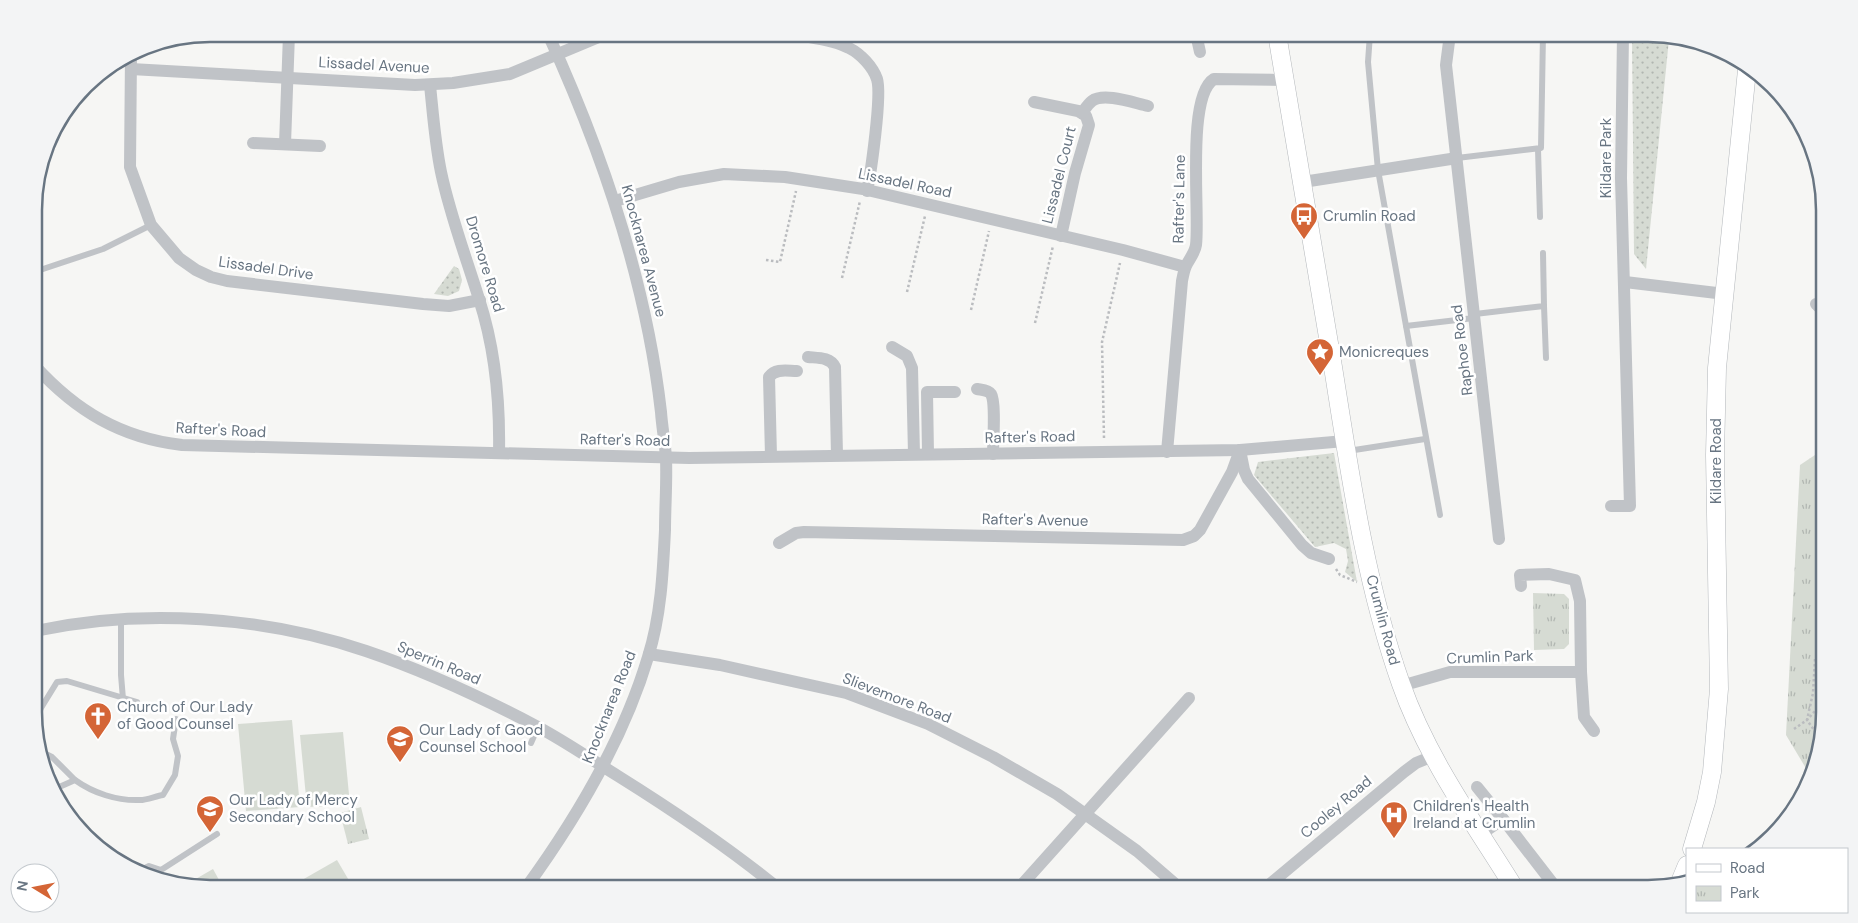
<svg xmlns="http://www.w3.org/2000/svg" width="1858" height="923" viewBox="0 0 1858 923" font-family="'DM Sans',sans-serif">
	<defs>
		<pattern id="grass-dots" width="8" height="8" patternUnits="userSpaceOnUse" patternTransform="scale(1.25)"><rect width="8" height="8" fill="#d6dbd3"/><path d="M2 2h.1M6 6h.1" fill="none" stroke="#b1b6b1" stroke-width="1.8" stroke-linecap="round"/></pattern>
		<pattern id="park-tufts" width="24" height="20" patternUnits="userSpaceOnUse" patternTransform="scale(1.25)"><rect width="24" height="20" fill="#d6dbd3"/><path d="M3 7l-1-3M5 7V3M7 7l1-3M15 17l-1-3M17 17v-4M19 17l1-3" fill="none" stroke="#b1b6b1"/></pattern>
	</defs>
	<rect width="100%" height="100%" fill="#f6f6f4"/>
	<g fill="url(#grass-dots)">
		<path d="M1632 34H1648L1669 39 1646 269 1634 254Z"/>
		<path d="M454 266 459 269 462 280 459 291 448 296 434 294Z"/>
		<path d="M1334 453 1357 582 1345 572 1348 561 1346 549 1334 543 1315 547 1254 475 1258 462Z"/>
	</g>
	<g fill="url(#park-tufts)">
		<path d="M1824 449V713L1810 775 1786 735 1800 465Z"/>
		<path d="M1533 593 1564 594 1569 599V644L1564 649 1534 650Z"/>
		<path d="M361 807 369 839 348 844 340 813Z"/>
	</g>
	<g fill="#d6dbd3">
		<path d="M292 720 300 807 246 811 238 724Z"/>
		<path d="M343 732 350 805 307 807 300 735Z"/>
		<path d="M337 860 354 889H298L295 884Z"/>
		<path d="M213 869 224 889H210L187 884Z"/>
	</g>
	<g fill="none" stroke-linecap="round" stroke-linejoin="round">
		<g stroke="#b3b7bb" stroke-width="19">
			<g id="secondary">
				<path d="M1277 34C1296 145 1315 256 1333 367 1350 474 1365 582 1401 684 1427 758 1474 823 1515 889"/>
				<path d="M1692 849 1706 802 1712 772 1719 689 1715 455 1717 368 1747 70"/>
				<path d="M1680 882 1687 865"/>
			</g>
		</g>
		<g stroke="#babcbf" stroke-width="2.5" stroke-dasharray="2.5 2.5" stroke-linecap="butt">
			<path d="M766 260 780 262 796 191"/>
			<path d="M842 278 860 201"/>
			<path d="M907 292 925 216"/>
			<path d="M971 310 989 231"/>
			<path d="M1035 323 1053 246"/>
			<path d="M1104 438 1102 342 1120 263"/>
			<path d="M1336 569 1340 575 1357 582"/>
			<path d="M1794 729 1807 720 1821 704 1824 706"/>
			<path d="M1819 737 1807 720 1813 693 1815 659 1824 653"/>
		</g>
		<g stroke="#c0c3c7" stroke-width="6">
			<path d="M1370 34 1368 62 1378 170 1440 515"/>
			<path d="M1538 149 1540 217"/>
			<path d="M1457 158 1541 148 1543 34"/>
			<path d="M34 272 103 249 151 225"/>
			<path d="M1544 306 1546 358"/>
			<path d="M1475 314 1544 306 1543 253"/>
			<path d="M1406 326 1474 318"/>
			<path d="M1348 451 1425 439"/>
			<path d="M121 618V675L123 699"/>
			<path d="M35 721 41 708 57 682 67 681 137 702"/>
			<path d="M531 743 538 727"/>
			<path d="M42 752 52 757 75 780"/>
			<path d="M57 788 75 780C93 793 117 801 140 800 147 800 156 796 163 795L175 775 178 756 173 739 176 719"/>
			<path d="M137 872 149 866 161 870 217 834"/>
		</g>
		<g stroke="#c0c3c7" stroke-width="12">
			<path d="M793 34C811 38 833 39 849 48 861 54 873 67 877 79 882 95 871 172 867 191"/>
			<path d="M1196 34 1200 52"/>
			<path d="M1450 34 1446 65 1499 539"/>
			<path d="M131 54 130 167 151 225 179 258 196 270 211 277 227 281 423 304 449 306 480 300"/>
			<path d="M131 69 415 85 453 83 510 74 606 34"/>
			<path d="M430 85C433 114 435 143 441 172 450 215 466 257 479 299 495 348 500 402 499 453"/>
			<path d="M1034 102 1078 111 1086 116 1089 125 1075 173 1061 236"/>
			<path d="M1082 113C1085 109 1088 104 1092 101 1104 92 1134 103 1148 106"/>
			<path d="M253 143 320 146"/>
			<path d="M285 144 289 34"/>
			<path d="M1303 182 1457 158"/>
			<path d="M615 201 679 182 724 174 785 177 863 189 1123 250 1185 267"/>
			<path d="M1625 282 1725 294"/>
			<path d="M1816 304 1823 311"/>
			<path d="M892 347 907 356 912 368 914 454"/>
			<path d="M808 357C818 358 830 357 835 367L837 455"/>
			<path d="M35 366C76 411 121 438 182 445L689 458 1240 450 1345 441"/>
			<path d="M977 389C982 390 988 390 991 394 996 402 993 442 993 454"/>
			<path d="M1240 450 1244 470 1248 479 1302 545 1311 553 1329 559"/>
			<path d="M1167 452 1182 281C1183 276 1184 270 1186 266 1189 259 1195 253 1196 245 1200 213 1186 96 1214 79L1285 80"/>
			<path d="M928 454 927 392H955"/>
			<path d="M771 456 769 377C776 368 787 371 797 371"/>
			<path d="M1611 506H1630L1621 178 1623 34"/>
			<path d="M779 543 796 533 804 532 1183 540 1194 536 1200 530 1232 472 1240 450"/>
			<path d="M1521 586 1520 575 1549 574 1575 580 1580 601 1581 672"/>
			<path d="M35 631C141 608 263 616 366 651 425 671 483 698 538 727 566 742 592 760 618 776 674 811 728 847 779 889"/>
			<path d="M649 654 720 665 846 693 928 724 993 757 1057 794 1137 851 1181 889"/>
			<path d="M1401 686 1450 672H1581L1584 717 1594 731"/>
			<path d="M1477 787 1503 819"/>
			<path d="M1481 834 1503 819 1557 889"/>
			<path d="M525 889C576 819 623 741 648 657 661 616 663 572 665 530 665 506 667 482 666 458 665 442 662 427 661 412 646 280 603 154 548 34"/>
			<path d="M1018 889 1189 698"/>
			<path d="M1264 889 1404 772 1416 763 1433 756"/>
		</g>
		<use href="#secondary" stroke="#fff" stroke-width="18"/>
	</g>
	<defs>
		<g id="bus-pin" transform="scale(1.4375)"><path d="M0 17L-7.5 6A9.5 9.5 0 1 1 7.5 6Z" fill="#d46536" stroke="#fff"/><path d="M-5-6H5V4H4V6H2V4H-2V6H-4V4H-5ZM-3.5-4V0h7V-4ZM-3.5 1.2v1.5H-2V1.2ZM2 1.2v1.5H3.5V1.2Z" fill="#fff"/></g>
		<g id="sight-pin" transform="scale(1.4375)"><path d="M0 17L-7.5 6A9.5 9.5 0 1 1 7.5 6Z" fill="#d46536" stroke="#fff"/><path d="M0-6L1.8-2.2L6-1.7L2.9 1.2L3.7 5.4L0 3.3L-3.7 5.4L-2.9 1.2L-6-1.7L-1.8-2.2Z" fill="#fff"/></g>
		<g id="church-pin" transform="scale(1.4375)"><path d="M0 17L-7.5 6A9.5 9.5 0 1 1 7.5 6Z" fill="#d46536" stroke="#fff"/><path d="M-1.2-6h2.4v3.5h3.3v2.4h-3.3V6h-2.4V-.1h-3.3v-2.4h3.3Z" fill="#fff"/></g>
		<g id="school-pin" transform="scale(1.4375)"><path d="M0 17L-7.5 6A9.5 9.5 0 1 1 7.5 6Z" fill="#d46536" stroke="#fff"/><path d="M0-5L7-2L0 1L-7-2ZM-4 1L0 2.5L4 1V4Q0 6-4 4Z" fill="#fff"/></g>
		<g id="hospital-pin" transform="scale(1.4375)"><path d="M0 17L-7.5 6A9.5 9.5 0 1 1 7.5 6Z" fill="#d46536" stroke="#fff"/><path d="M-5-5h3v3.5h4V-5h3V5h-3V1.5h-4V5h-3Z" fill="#fff"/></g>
	</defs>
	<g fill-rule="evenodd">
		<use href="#bus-pin" x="1304" y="216"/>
		<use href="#sight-pin" x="1320" y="352"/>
		<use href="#church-pin" x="98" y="716"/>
		<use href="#school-pin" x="400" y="739"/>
		<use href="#school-pin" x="210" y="809"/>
		<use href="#hospital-pin" x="1394" y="815"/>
	</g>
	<g text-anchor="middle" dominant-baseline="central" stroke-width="5" stroke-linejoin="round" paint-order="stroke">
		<g font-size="15" fill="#687582" stroke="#fff">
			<text transform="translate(374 65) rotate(3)">Lissadel Avenue</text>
			<text transform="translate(1606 158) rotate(-90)">Kildare Park</text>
			<text transform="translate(1059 175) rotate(-76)">Lissadel Court</text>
			<text transform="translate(905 183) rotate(12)">Lissadel Road</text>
			<text transform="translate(1179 199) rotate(-89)">Rafter's Lane</text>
			<text transform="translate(644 251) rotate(75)">Knocknarea Avenue</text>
			<text transform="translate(485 264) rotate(73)">Dromore Road</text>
			<text transform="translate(266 268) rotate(8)">Lissadel Drive</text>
			<text transform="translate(1462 350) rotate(-97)">Raphoe Road</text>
			<text transform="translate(221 430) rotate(3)">Rafter's Road</text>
			<text transform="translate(1030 437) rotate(-1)">Rafter's Road</text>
			<text transform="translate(625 440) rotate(1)">Rafter's Road</text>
			<text transform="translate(1716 461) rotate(-90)">Kildare Road</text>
			<text transform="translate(1035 520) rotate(1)">Rafter's Avenue</text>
			<text transform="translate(1383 620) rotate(75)">Crumlin Road</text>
			<text transform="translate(1490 657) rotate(-2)">Crumlin Park</text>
			<text transform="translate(439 663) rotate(23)">Sperrin Road</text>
			<text transform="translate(897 698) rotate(21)">Slievemore Road</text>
			<text transform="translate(609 707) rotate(-68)">Knocknarea Road</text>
			<text transform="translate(1336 807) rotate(-40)">Cooley Road</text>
		</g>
		<g font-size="15" fill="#687582" stroke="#fff" text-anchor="start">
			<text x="1323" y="216">Crumlin Road</text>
			<text x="1339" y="352">Monicreques</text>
			<text x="117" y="707">Church of Our Lady<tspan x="117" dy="17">of Good Counsel</tspan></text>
			<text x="419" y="730">Our Lady of Good<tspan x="419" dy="17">Counsel School</tspan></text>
			<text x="229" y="800">Our Lady of Mercy<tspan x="229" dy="17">Secondary School</tspan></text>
			<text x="1413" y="806">Children's Health<tspan x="1413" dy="17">Ireland at Crumlin</tspan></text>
		</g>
	</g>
	<path d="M0 0H1858V923H0ZM210 42H1648A168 168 0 0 1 1816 210V712A168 168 0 0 1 1648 880H210A168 168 0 0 1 42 712V210A168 168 0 0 1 210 42Z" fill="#f3f4f5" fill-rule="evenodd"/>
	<path fill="none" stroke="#687582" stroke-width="2.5" d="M210 42H1648A168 168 0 0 1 1816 210V712A168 168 0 0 1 1648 880H210A168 168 0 0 1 42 712V210A168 168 0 0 1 210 42Z"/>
	<rect x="1686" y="848" width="162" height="65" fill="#ffffff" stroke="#c3c8cd"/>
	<rect x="1696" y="864" width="25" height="8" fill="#ffffff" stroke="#c3c8cd"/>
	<text x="1730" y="873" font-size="15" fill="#687582">Road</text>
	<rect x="1696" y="886" width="25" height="15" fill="url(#park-tufts)" stroke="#c3c8cd"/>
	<text x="1730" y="898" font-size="15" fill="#687582">Park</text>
	<g transform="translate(35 888) rotate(280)"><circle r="24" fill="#ffffff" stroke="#c3c8cd"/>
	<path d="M0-4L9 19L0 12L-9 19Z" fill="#d46536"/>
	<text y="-8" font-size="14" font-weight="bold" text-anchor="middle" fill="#687582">N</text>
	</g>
</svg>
